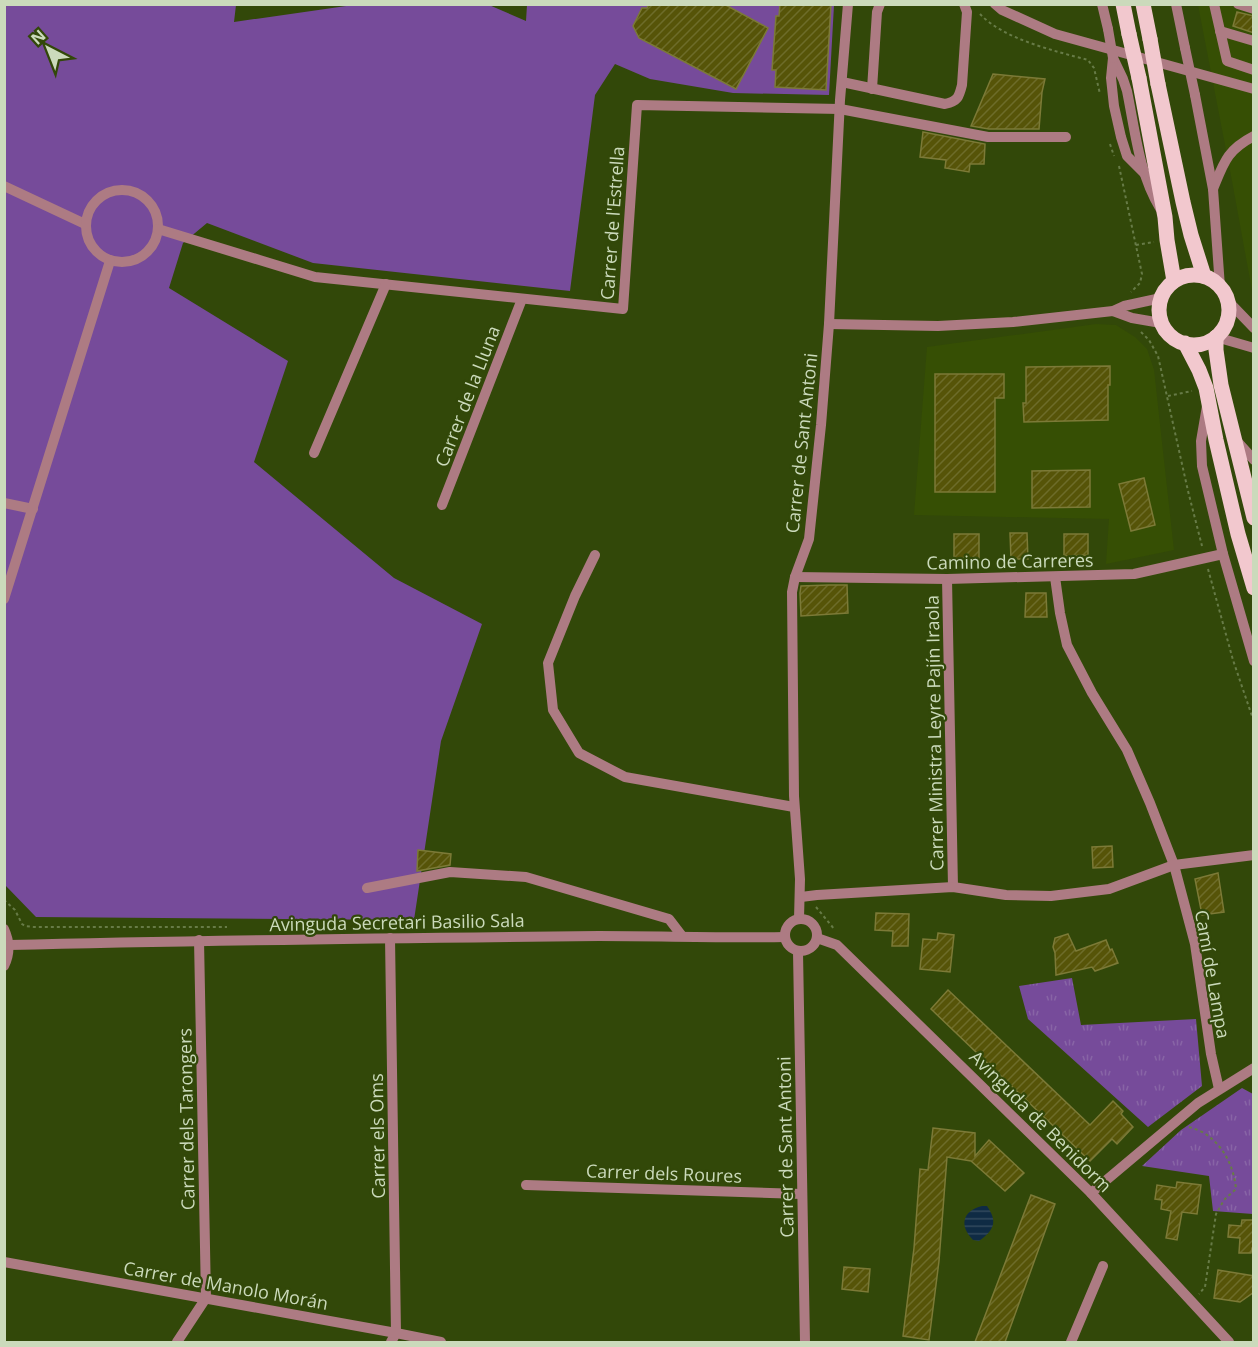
<svg xmlns="http://www.w3.org/2000/svg" width="1258" height="1347" viewBox="0 0 1258 1347" font-family="'Open Sans',sans-serif">
	<defs>
		<pattern id="park-tufts" width="24" height="20" patternUnits="userSpaceOnUse" patternTransform="scale(1.5)"><rect width="24" height="20" fill="#764b9a"/><path d="M3 7l-1-3M5 7V3M7 7l1-3M15 17l-1-3M17 17v-4M19 17l1-3" fill="none" stroke="#8864a6"/></pattern>
		<pattern id="water-rules" width="6" height="5" patternUnits="userSpaceOnUse" patternTransform="scale(1.5)"><rect width="6" height="5" fill="#0f2b44"/><path d="M0 2.5h6" fill="none" stroke="#31495d"/></pattern>
		<pattern id="building-hatch" width="6" height="6" patternUnits="userSpaceOnUse" patternTransform="scale(1.5)"><rect width="6" height="6" fill="#565408"/><path d="M-1 1l2-2M0 6l6-6M5 7l2-2" fill="none" stroke="#6d6c2a"/></pattern>
	</defs>
	<rect width="100%" height="100%" fill="#324809"/>
	<g fill="#364f04">
		<path d="M1198 5H1253V296L1232 181Z"/>
		<path d="M1096 324 1116 325 1135 337 1147 349 1154 370 1174 550 1106 564 1109 519 914 515 927 347Z"/>
	</g>
	<path fill="#764b9a" d="M360 4 489 5 526 21 527 5H834L829 95 733 93 650 79 615 64 595 95 570 291 313 263 207 223 183 243 169 288 288 361 254 462 394 578 482 624 441 741 414 920 36 917 5 885 4 5H236L234 22Z"/>
	<g fill="url(#park-tufts)">
		<path d="M1072 978 1081 1025 1196 1019 1202 1086 1148 1127 1028 1019 1019 986Z"/>
		<path d="M1242 1088 1253 1094V1214L1213 1211 1209 1176 1142 1166 1181 1130Z"/>
	</g>
	<path fill="url(#water-rules)" d="M982 1206H987C998 1222 994 1230 979 1241L973 1240C959 1226 962 1211 982 1206Z"/>
	<g fill="url(#building-hatch)" stroke="#7c7a37" stroke-width="1.5">
		<path d="M649 4H724L768 28 736 89 639 38 633 26 642 8H647Z"/>
		<path d="M780 4H831L826 90 775 87 776 70H772L776 16H779Z"/>
		<path d="M1237 12 1254 16V33L1233 26Z"/>
		<path d="M993 74 1045 79 1042 92 1039 129H989L971 126Z"/>
		<path d="M923 132 985 144 984 164H970L969 172 945 168 946 160 920 157Z"/>
		<path d="M1110 366V385H1108V420L1024 422 1023 403H1026V367Z"/>
		<path d="M935 374H1004V398H995V492H935Z"/>
		<path d="M1090 470V507L1032 508V471Z"/>
		<path d="M1144 478 1155 525 1131 531 1119 484Z"/>
		<path d="M1010 533H1027L1028 559H1011Z"/>
		<rect x="954" y="534" width="25" height="27"/>
		<path d="M1064 534H1088V555L1064 556Z"/>
		<path d="M829 585H847L848 613 801 616 800 593 801 586Z"/>
		<path d="M1026 593H1046L1047 617H1025Z"/>
		<path d="M1112 846 1113 867 1093 868 1092 847Z"/>
		<path d="M418 850 451 854 450 865 417 871Z"/>
		<path d="M1218 873 1224 912 1202 915 1195 879Z"/>
		<path d="M876 913 909 914 908 946H892L893 931 875 930Z"/>
		<path d="M938 933 954 935 950 972 920 969 923 939 937 940Z"/>
		<path d="M1068 934 1076 951 1106 940 1110 950 1112 949 1118 963 1095 971 1092 967 1056 975 1055 953 1053 947 1055 938Z"/>
		<path d="M948 990 1090 1125 1113 1101 1123 1111 1121 1114 1133 1127 1117 1144 1112 1139 1090 1161 931 1009Z"/>
		<path d="M933 1128 975 1133V1156L989 1140 1024 1173 1005 1191 971 1161 947 1157 939 1261 929 1340 903 1336 914 1248 920 1169 928 1170Z"/>
		<path d="M1177 1182 1201 1185 1197 1214 1182 1212 1177 1240 1166 1238 1171 1211 1161 1209 1162 1200 1155 1199 1157 1185 1176 1188Z"/>
		<path d="M1031 1195 1055 1204 1005 1342H975Z"/>
		<path d="M1242 1220H1254V1248H1252L1251 1253H1239L1240 1238 1228 1237 1229 1225 1241 1226Z"/>
		<path d="M844 1267 870 1269 868 1292 842 1289Z"/>
		<path d="M1218 1270 1254 1276V1292L1240 1302 1214 1298Z"/>
	</g>
	<g fill="none" stroke-linecap="round" stroke-linejoin="round">
		<g stroke="#677b47" stroke-width="2" stroke-dasharray="3 3" stroke-linecap="butt">
			<path d="M980 14C1003 39 1055 51 1088 60L1094 68 1100 94"/>
			<path d="M1110 144 1114 156"/>
			<path d="M1119 166 1142 274 1140 283 1131 292"/>
			<path d="M1136 245 1154 242"/>
			<path d="M1141 332 1149 340 1158 356 1188 491 1202 546"/>
			<path d="M1168 396 1192 391"/>
			<path d="M1208 569 1233 660 1254 722"/>
			<path d="M4 900 15 910 22 924 25 926 34 927H227"/>
			<path d="M816 907 835 930"/>
			<path d="M1189 1127C1195 1129 1202 1131 1207 1135 1225 1148 1234 1168 1236 1189L1224 1200 1216 1214 1205 1287 1199 1294"/>
		</g>
		<g stroke="#ad7b83" stroke-width="10">
			<path d="M995 4 1002 10 1055 34 1254 89"/>
			<path d="M1102 4 1108 29"/>
			<path d="M1176 4 1185 48"/>
			<path d="M1214 4 1227 61 1254 70"/>
			<path d="M1238 4 1254 9"/>
			<path d="M1220 31 1254 41"/>
			<path d="M1113 58 1123 79 1127 91C1135 130 1139 174 1160 208"/>
			<path d="M1113 58 1111 78 1114 106 1121 137 1127 156 1145 174"/>
			<path d="M842 82 945 104C958 101 959 97 962 85L967 12 964 4"/>
			<path d="M872 89 877 12 880 4"/>
			<path d="M1195 95 1213 189 1220 287"/>
			<path d="M4 186 85 224"/>
			<path d="M1213 189C1224 162 1227 150 1254 136"/>
			<circle cx="122" cy="226" r="36"/>
			<path d="M158 229 315 277 623 309 637 105 840 109 988 137H1066"/>
			<path d="M1227 300 1254 328"/>
			<path d="M1113 311 1132 318 1161 323"/>
			<path d="M829 324 938 326 1013 322 1113 311 1124 306 1161 298"/>
			<path d="M1216 337 1254 348"/>
			<path d="M1207 406 1201 441 1202 466 1223 554 1254 661"/>
			<path d="M1236 440 1254 460"/>
			<path d="M314 453 386 284"/>
			<path d="M4 503 33 509"/>
			<path d="M442 505 522 299"/>
			<path d="M595 555 575 596 548 663 553 710 579 753 625 777 794 807"/>
			<path d="M795 577 947 579 1134 574 1223 554"/>
			<path d="M1055 577 1060 613 1067 645 1092 693 1127 750 1150 803 1174 865 1195 944 1211 1054 1219 1089"/>
			<path d="M947 579 953 887"/>
			<path d="M4 599 110 261"/>
			<path d="M367 888 450 872 526 877 669 919 682 936"/>
			<path d="M801 897 817 895 953 887 1006 895 1051 896 1109 889 1174 865 1254 855"/>
			<circle cx="801" cy="935" r="16"/>
			<path d="M799 919 800 879 794 796 792 592 795 577 809 539 821 425 829 324 840 100 848 4"/>
			<path d="M4 929C10 942 10 954 4 966"/>
			<path d="M390 938 396 1333 391 1342"/>
			<path d="M817 938 837 945 1091 1193 1229 1342"/>
			<path d="M9 945C206 940 402 938 599 936 661 936 723 938 785 937"/>
			<path d="M798 952 805 1342"/>
			<path d="M526 1185 802 1194"/>
			<path d="M1091 1193 1198 1103 1254 1068"/>
			<path d="M4 1262 396 1333 441 1342"/>
			<path d="M177 1342 206 1298 199 940"/>
			<path d="M1071 1342 1103 1266"/>
		</g>
		<g stroke="#f2c8ce" stroke-width="15">
			<path d="M1123 4 1129 34"/>
			<path d="M1143 4 1150 39"/>
			<path d="M1139 78 1165 217 1167 240 1174 281"/>
			<path d="M1158 84 1183 202 1191 235 1204 276"/>
			<circle cx="1194" cy="310" r="35"/>
			<path d="M1216 337V350L1221 385 1254 518"/>
			<path d="M1185 343 1199 370 1206 388 1216 440 1238 534 1254 588"/>
		</g>
		<g stroke="#ad7b83" stroke-width="10">
			<path d="M1108 29 1113 58"/>
			<path d="M1185 48 1195 95"/>
		</g>
		<g stroke="#f2c8ce" stroke-width="15">
			<path d="M1129 34 1139 78"/>
			<path d="M1150 39 1158 84"/>
		</g>
	</g>
	<g text-anchor="middle" dominant-baseline="central" stroke-width="4.5" stroke-linejoin="round" paint-order="stroke">
		<g font-size="18" fill="#cbdabb" stroke="#324809">
			<text transform="translate(612 223) rotate(-86)">Carrer de l'Estrella</text>
			<text transform="translate(467 396) rotate(-69)">Carrer de la Lluna</text>
			<text transform="translate(801 443) rotate(-84)">Carrer de Sant Antoni</text>
			<text transform="translate(1010 561) rotate(-1)">Camino de Carreres</text>
			<text transform="translate(934 733) rotate(-91)">Carrer Ministra Leyre Pajín Iraola</text>
			<text transform="translate(397 922) rotate(-1)">Avinguda Secretari Basilio Sala</text>
			<text transform="translate(1213 974) rotate(80)">Camí de Lampa</text>
			<text transform="translate(186 1119) rotate(-91)">Carrer dels Tarongers</text>
			<text transform="translate(1041 1121) rotate(45)">Avinguda de Benidorm</text>
			<text transform="translate(377 1136) rotate(-91)">Carrer els Oms</text>
			<text transform="translate(785 1147) rotate(-91)">Carrer de Sant Antoni</text>
			<text transform="translate(664 1173) rotate(2)">Carrer dels Roures</text>
			<text transform="translate(226 1285) rotate(10)">Carrer de Manolo Morán</text>
		</g>
	</g>
	<rect width="1258" height="1347" fill="none" stroke="#cbdabb" stroke-width="12"/>
	<g transform="translate(48 48) rotate(318)" stroke="#324809" stroke-width="4.5" paint-order="stroke">
	<path d="M0-4.5L10 22L0 15L-10 22Z" fill="#cbdabb"/>
	<text y="-9" font-size="16" font-weight="bold" text-anchor="middle" fill="#cbdabb">N</text>
	</g>
</svg>
